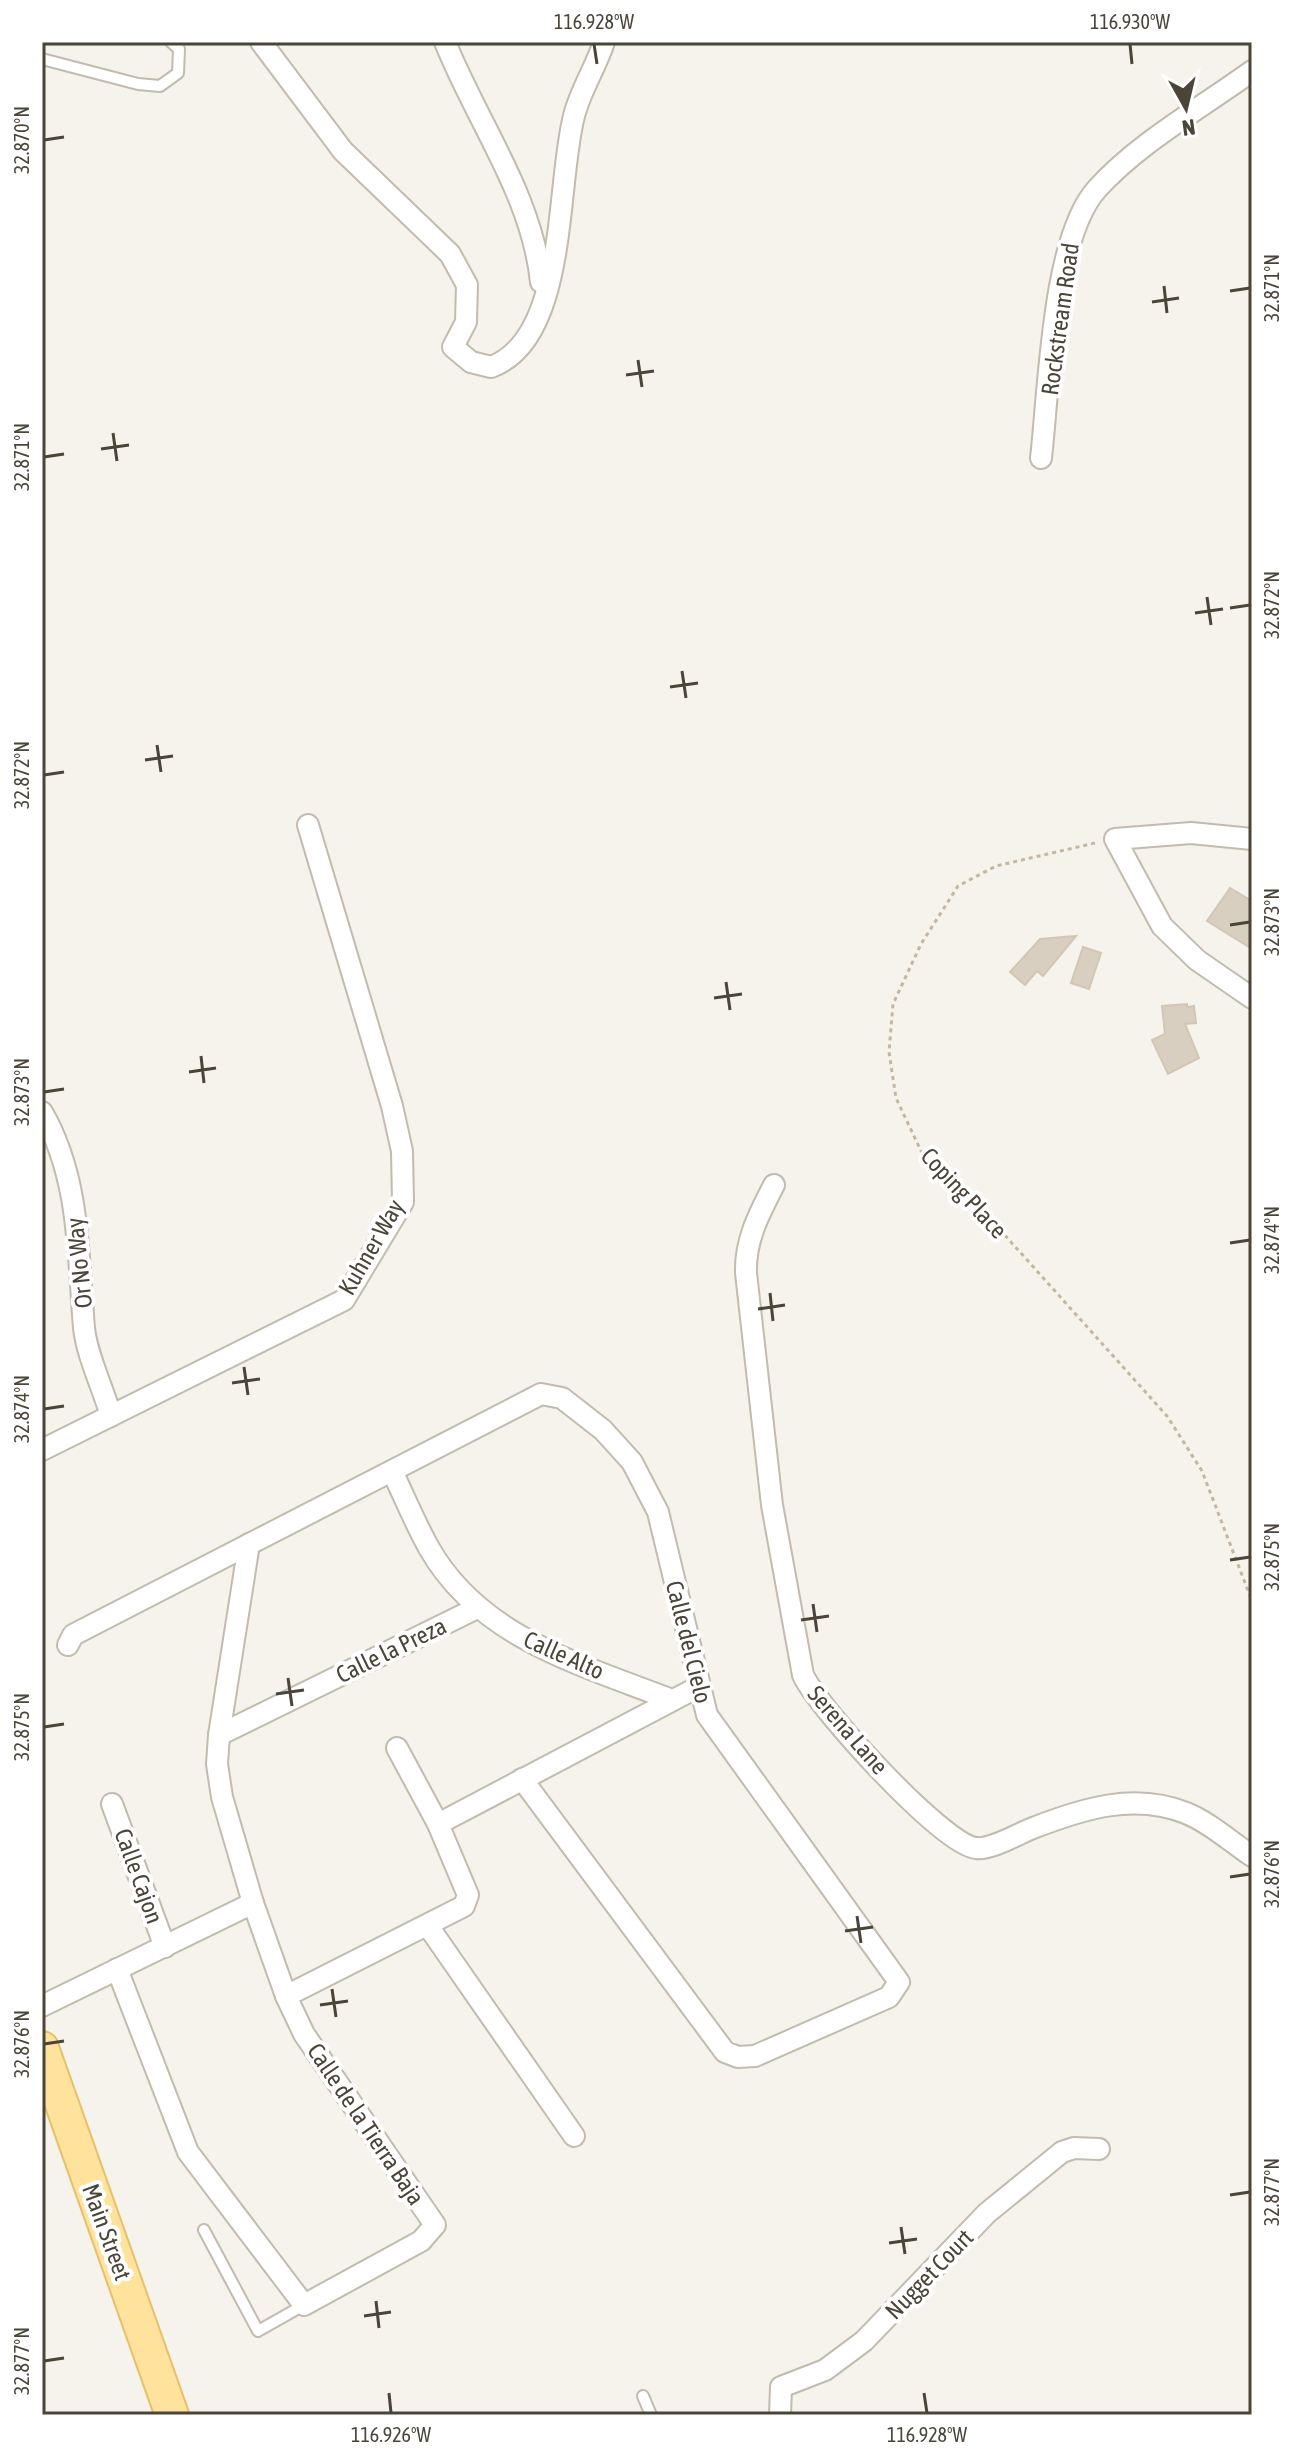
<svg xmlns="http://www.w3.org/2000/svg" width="1294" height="2457" viewBox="0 0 1294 2457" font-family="'Asap Condensed',sans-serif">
	<rect width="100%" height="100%" fill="#f6f3ec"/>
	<g fill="#d8cfc1" stroke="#d3c7b4" stroke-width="2">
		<path d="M1230 888 1252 901V949L1207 921Z"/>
		<path d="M1076 936 1043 976 1037 971 1025 985 1010 972 1040 939Z"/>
		<path d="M1083 947 1101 953 1089 989 1071 983Z"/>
		<path d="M1187 1004V1007L1194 1006 1196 1023 1185 1024 1199 1058 1168 1074 1152 1040 1165 1034 1162 1006Z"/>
	</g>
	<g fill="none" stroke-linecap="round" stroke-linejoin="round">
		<g stroke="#c2bbae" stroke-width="14">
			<g id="lane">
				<path d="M42 59 138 84 160 86 178 73 179 49 171 42"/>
				<path d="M204 2230 258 2331 304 2305"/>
				<path d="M643 2396 651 2415"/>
			</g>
		</g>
		<g stroke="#c2bbae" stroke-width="24">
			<g id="street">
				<path d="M261 42 343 151 450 254 467 285 466 322 453 347 471 362 491 367C568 339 556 184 574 116 580 91 596 67 604 42"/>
				<path d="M445 42C477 122 532 195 541 282"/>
				<path d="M1041 458C1049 389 1052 241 1096 190 1138 143 1201 108 1252 71"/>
				<path d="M1252 839 1191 833 1115 839 1162 926 1197 960 1252 998"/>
				<path d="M42 1112C80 1177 78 1255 84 1328 87 1356 103 1388 111 1416"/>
				<path d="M774 1185C759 1214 745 1240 746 1273L772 1505 803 1675C818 1708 943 1845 976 1848 992 1850 1017 1834 1033 1828 1082 1809 1134 1792 1186 1813 1209 1822 1231 1842 1252 1856"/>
				<path d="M42 1450 344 1300 403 1202 402 1151 392 1106 308 825"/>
				<path d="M392 1471C404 1496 415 1523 429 1548 480 1638 582 1665 672 1700"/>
				<path d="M68 1645 73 1635 541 1394 562 1398 603 1430 632 1462 658 1512 707 1715 899 1982 889 1997 755 2056 738 2057 725 2052 522 1779"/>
				<path d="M219 1735 477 1608"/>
				<path d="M112 1804 165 1947"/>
				<path d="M438 1824 698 1687"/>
				<path d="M428 1926 574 2136"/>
				<path d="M117 1969 188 2152 304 2305 421 2241 435 2225 304 2034 286 1996 253 1903 222 1797 217 1764 219 1735 249 1544"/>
				<path d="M286 1996 464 1906 468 1895 438 1824 397 1748"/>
				<path d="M42 2006 253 1903"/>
				<path d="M780 2415 781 2387 825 2370 864 2341 987 2213 1062 2152 1074 2148 1099 2149"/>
			</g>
		</g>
		<g stroke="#e6c16a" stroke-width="36">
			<path id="primary" d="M42 2048 172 2415"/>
		</g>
		<path stroke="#c4b79f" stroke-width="3" stroke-dasharray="4 4" stroke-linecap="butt" d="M1095 843 996 866 958 886 921 944 893 1004 889 1052 896 1098 922 1153 976 1203 1167 1416 1202 1471 1252 1601"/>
		<use href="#lane" stroke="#fff" stroke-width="10"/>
		<use href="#street" stroke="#fff" stroke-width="20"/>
		<use href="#primary" stroke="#ffe39c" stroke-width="32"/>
	</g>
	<path fill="none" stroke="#4b4439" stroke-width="3" d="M594 44 597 64M1130 44 1132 64M44 140 64 137M1164 286 1167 313M1230 291 1250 288M1152 302 1179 298M638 360 642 387M626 375 654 371M113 433 117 461M101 449 129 445M44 457 64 454M1207 597 1211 625M1230 608 1250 605M1195 613 1223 609M682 671 686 698M670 687 698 683M157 745 161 772M145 760 173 756M44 775 64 772M1230 925 1250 922M726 982 730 1010M714 998 742 994M201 1056 204 1083M189 1072 216 1068M44 1092 64 1089M1230 1243 1250 1240M770 1293 773 1321M758 1309 785 1305M244 1367 248 1395M232 1383 260 1379M44 1409 64 1406M1230 1560 1250 1557M813 1604 817 1632M801 1620 829 1616M288 1678 292 1706M276 1694 304 1690M44 1727 64 1724M1230 1877 1250 1874M857 1916 861 1943M845 1931 873 1927M332 1989 336 2017M320 2005 348 2001M44 2044 64 2041M1230 2195 1250 2192M901 2227 905 2254M889 2243 917 2239M376 2301 379 2328M364 2316 391 2312M44 2361 64 2358M389 2393 391 2413M924 2393 927 2413"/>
	<g text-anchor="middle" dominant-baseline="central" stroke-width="8" stroke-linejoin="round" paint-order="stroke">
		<g font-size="24" fill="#4b4439" stroke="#fff">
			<text transform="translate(1060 319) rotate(-82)">Rockstream Road</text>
			<text transform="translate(964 1193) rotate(47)">Coping Place</text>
			<text transform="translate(371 1247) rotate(-60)">Kuhner Way</text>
			<text transform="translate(79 1263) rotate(-96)">Or No Way</text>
			<text transform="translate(689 1642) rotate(76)">Calle del Cielo</text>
			<text transform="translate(391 1650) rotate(-26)">Calle la Preza</text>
			<text transform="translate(564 1655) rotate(24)">Calle Alto</text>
			<text transform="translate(848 1730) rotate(49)">Serena Lane</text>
			<text transform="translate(139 1876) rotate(70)">Calle Cajon</text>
			<text transform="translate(366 2124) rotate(56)">Calle de la Tierra Baja</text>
			<text transform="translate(107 2232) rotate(70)">Main Street</text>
			<text transform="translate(929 2274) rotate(-46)">Nugget Court</text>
		</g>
	</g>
	<rect width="1294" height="2457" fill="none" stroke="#ffffff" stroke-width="88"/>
	<g transform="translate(1186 108) rotate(172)" stroke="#ffffff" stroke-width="6" paint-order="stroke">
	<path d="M0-6L14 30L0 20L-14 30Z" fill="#4b4439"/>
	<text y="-12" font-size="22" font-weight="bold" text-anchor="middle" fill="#4b4439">N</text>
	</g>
	<rect x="44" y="44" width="1206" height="2369" fill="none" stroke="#4b4439" stroke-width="3"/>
	<g font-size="20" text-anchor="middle" fill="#4b4439">
		<text x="594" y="29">116.928°W</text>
		<text x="1130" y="29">116.930°W</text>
		<text transform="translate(22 140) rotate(-90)" y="7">32.870°N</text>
		<text transform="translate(1272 288) rotate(-90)" y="7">32.871°N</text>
		<text transform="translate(22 457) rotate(-90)" y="7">32.871°N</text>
		<text transform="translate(1272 605) rotate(-90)" y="7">32.872°N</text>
		<text transform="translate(22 775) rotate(-90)" y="7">32.872°N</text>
		<text transform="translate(1272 922) rotate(-90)" y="7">32.873°N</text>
		<text transform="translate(22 1092) rotate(-90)" y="7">32.873°N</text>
		<text transform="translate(1272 1240) rotate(-90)" y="7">32.874°N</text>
		<text transform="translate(22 1409) rotate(-90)" y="7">32.874°N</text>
		<text transform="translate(1272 1557) rotate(-90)" y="7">32.875°N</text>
		<text transform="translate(22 1727) rotate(-90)" y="7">32.875°N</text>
		<text transform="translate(1272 1874) rotate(-90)" y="7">32.876°N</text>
		<text transform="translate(22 2044) rotate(-90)" y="7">32.876°N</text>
		<text transform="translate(1272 2192) rotate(-90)" y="7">32.877°N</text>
		<text transform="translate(22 2361) rotate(-90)" y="7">32.877°N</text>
		<text x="391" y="2442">116.926°W</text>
		<text x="927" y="2442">116.928°W</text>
	</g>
</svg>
